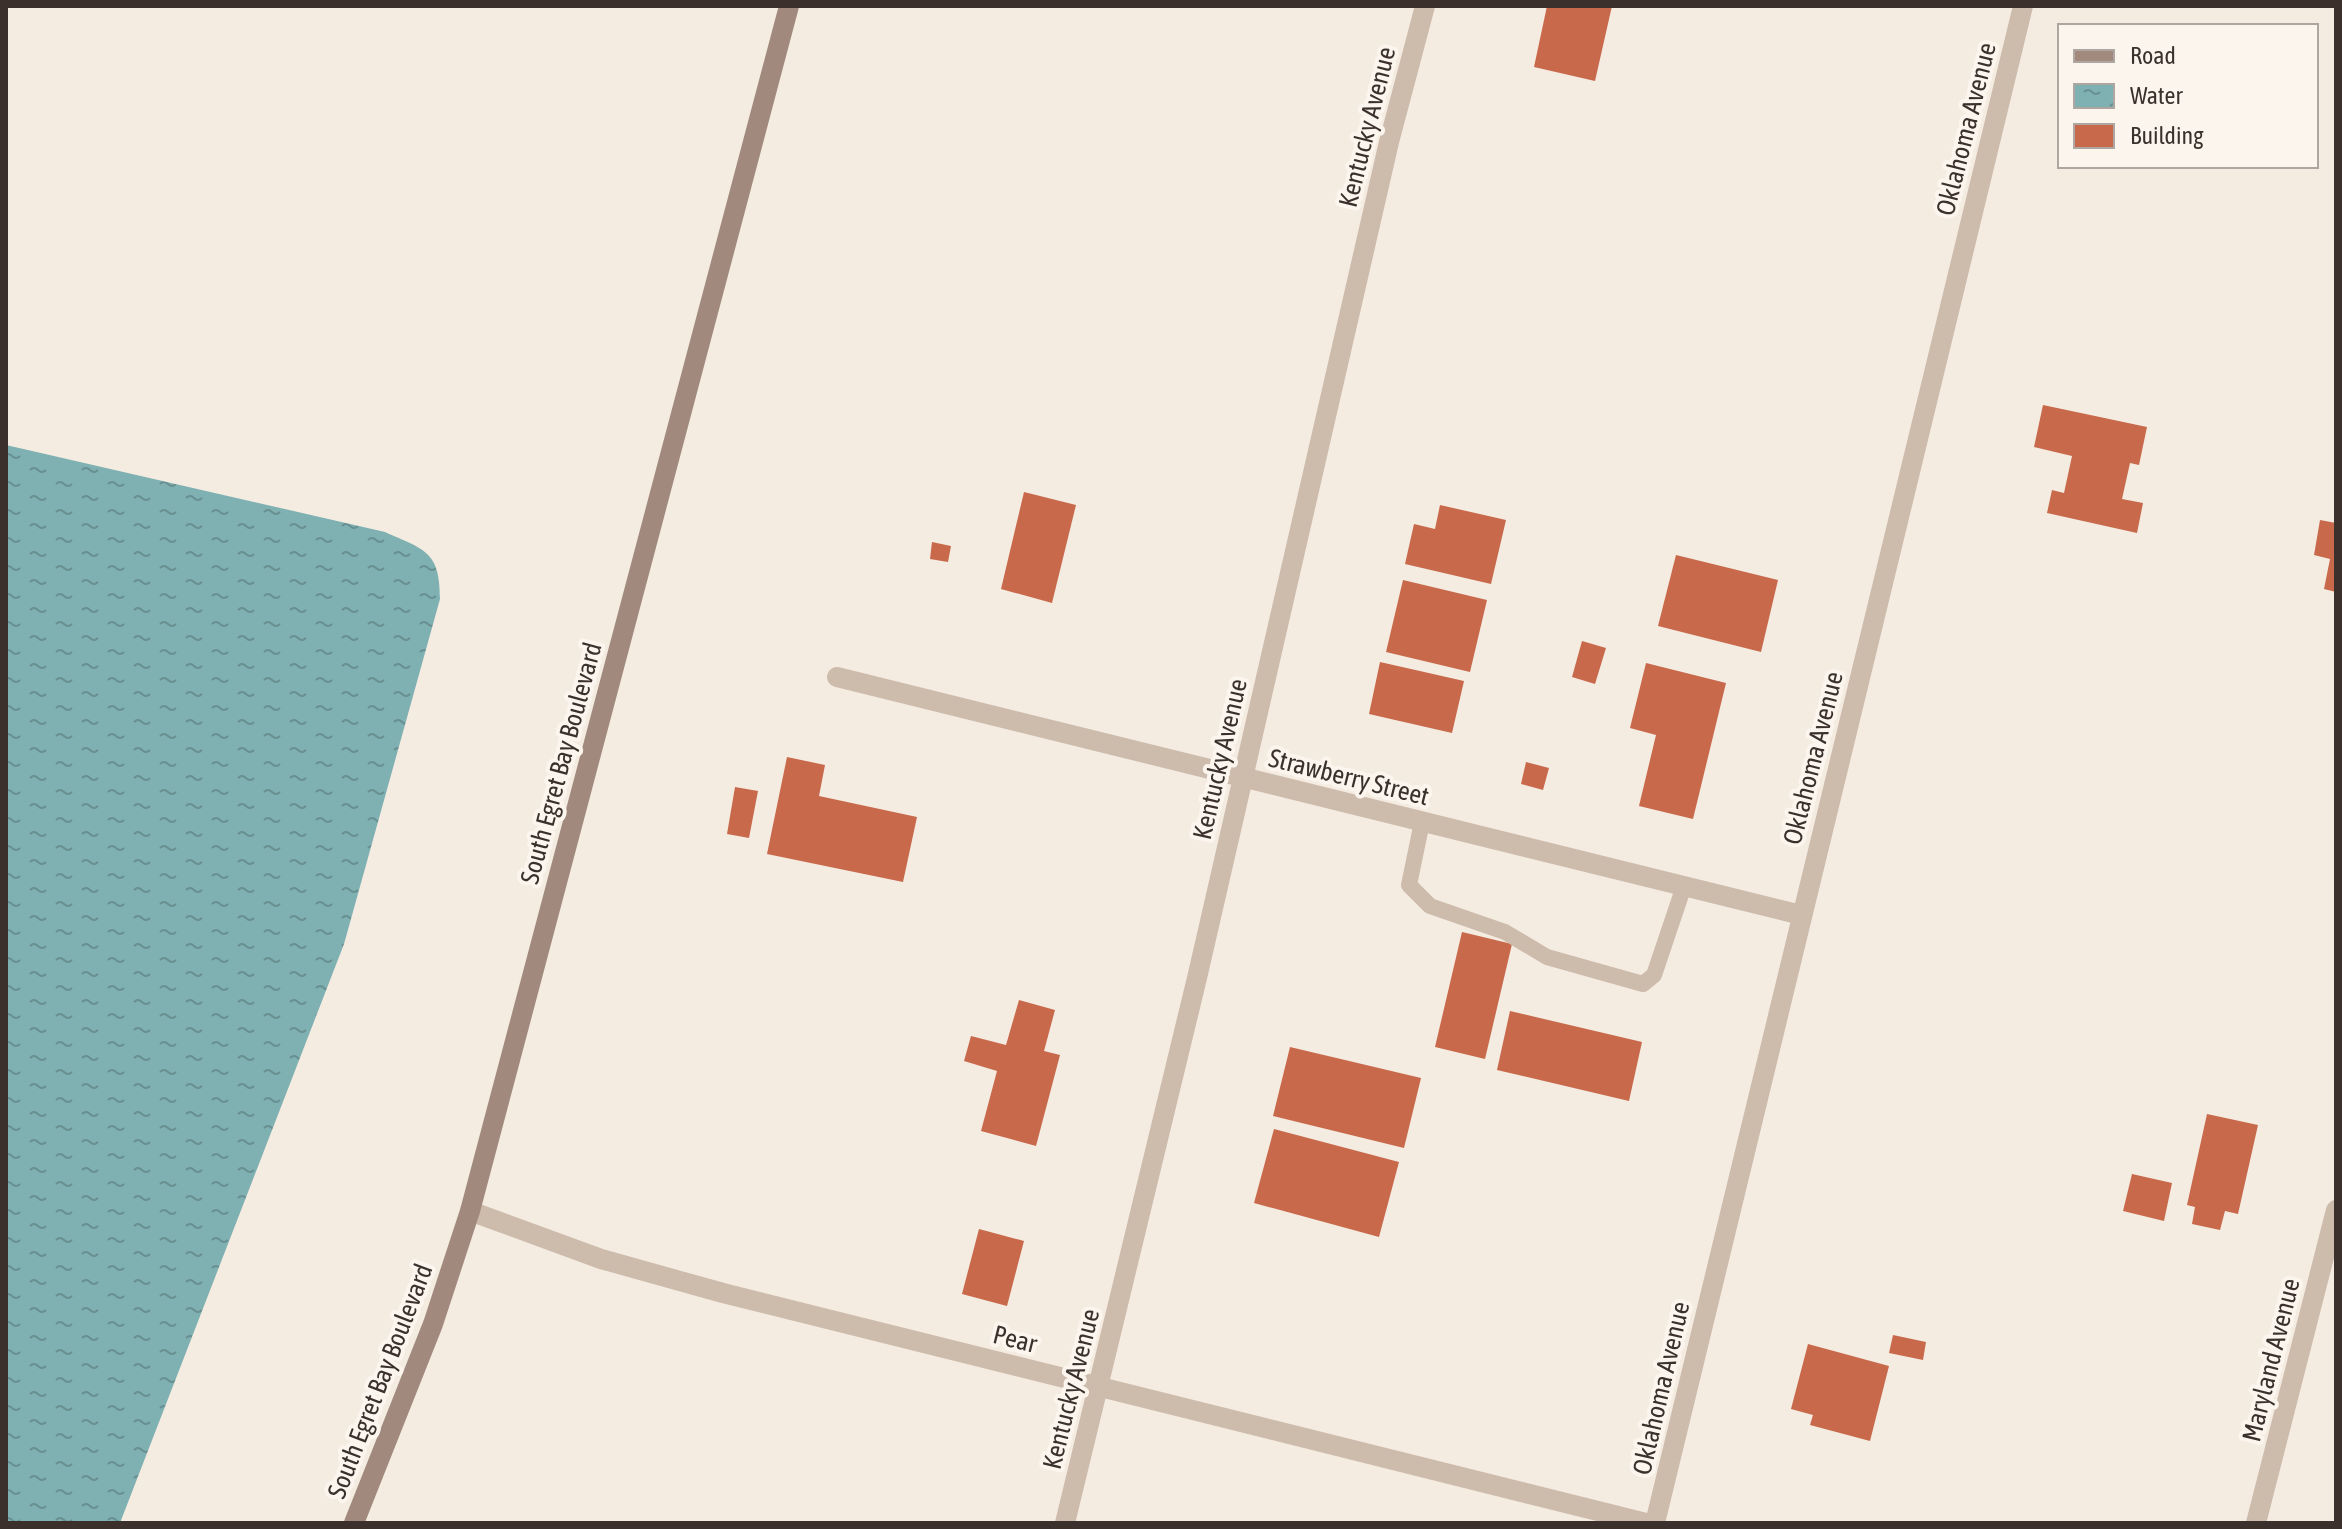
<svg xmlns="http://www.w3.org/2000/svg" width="2342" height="1529" viewBox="0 0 2342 1529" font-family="'Asap Condensed',sans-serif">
	<defs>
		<pattern id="water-ripples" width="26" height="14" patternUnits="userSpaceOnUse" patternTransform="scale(2)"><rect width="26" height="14" fill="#7fb0b2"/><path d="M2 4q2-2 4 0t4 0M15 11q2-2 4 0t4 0" fill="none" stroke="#699091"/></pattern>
	</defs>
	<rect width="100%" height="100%" fill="#f4ebe1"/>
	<path fill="url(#water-ripples)" d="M6 445 385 532C425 550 440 551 440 599L344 944 120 1523H6Z"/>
	<g fill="#c8694b">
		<path d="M1547 6H1612L1595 81 1534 67Z"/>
		<path d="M2043 405 2147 427 2139 465 2130 463 2122 499 2143 503 2137 533 2047 513 2052 490 2064 493 2072 456 2034 447Z"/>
		<path d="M1024 492 1076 505 1052 603 1001 589Z"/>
		<path d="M1440 505 1506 520 1491 584 1405 564 1414 524 1435 529Z"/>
		<path d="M2320 520 2336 523V592L2324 589 2330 559 2314 555Z"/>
		<path d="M932 542 951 546 948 562 930 559Z"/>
		<path d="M1676 555 1778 580 1761 652 1658 626Z"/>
		<path d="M1403 580 1487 600 1470 672 1386 652Z"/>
		<path d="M1582 641 1606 648 1595 684 1572 677Z"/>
		<path d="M1380 662 1464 681 1452 733 1369 714Z"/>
		<path d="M1646 663 1726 683 1693 819 1639 806 1656 735 1630 728Z"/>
		<path d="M787 757 825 765 819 796 917 817 903 882 767 854Z"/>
		<path d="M1526 762 1549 768 1543 790 1521 784Z"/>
		<path d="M735 787 758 791 749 838 727 834Z"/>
		<path d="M1462 932 1512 944 1485 1059 1435 1047Z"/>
		<path d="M1019 1000 1055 1010 1044 1051 1060 1055 1036 1146 981 1131 997 1071 964 1061 971 1036 1006 1045Z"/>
		<path d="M1510 1011 1642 1042 1629 1101 1497 1070Z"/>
		<path d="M1290 1047 1421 1078 1404 1148 1273 1116Z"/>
		<path d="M2207 1114 2258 1125 2238 1214 2225 1211 2220 1230 2192 1224 2195 1207 2187 1205Z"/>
		<path d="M1274 1129 1399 1162 1379 1237 1254 1203Z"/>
		<path d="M2132 1174 2172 1183 2164 1221 2123 1211Z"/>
		<path d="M979 1229 1024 1241 1007 1306 962 1294Z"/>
		<path d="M1893 1335 1926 1342 1923 1360 1889 1353Z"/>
		<path d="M1808 1344 1889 1366 1870 1441 1810 1425 1813 1415 1791 1409Z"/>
	</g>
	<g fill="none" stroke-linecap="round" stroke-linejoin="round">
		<path stroke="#cdbbac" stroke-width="16" d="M1422 822 1409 885 1430 906 1505 932 1547 957 1643 984 1654 975 1684 886"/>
		<g stroke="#cdbbac" stroke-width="20">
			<path d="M837 677 1801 915"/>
			<path d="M470 1211 601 1259 723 1293 1646 1523"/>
			<path d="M1065 1523 1197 978 1389 142 1425 6"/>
			<path d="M1655 1523 2023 6"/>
			<path d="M2256 1523 2336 1210"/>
		</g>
		<path stroke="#a18a7d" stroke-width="20" d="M354 1523 433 1324 470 1211 789 6"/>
	</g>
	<g text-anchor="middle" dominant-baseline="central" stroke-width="8" stroke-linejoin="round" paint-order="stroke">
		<g font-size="26" fill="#3b302b" stroke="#fbf5ee">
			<text transform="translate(1367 127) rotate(-76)">Kentucky Avenue</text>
			<text transform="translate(1966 129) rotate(-76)">Oklahoma Avenue</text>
			<text transform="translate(1813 758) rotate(-76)">Oklahoma Avenue</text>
			<text transform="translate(1220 759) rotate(-77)">Kentucky Avenue</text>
			<text transform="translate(561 763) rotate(-75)">South Egret Bay Boulevard</text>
			<text transform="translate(1349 777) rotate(14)">Strawberry Street</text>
			<text transform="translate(1015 1339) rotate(14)">Pear</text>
			<text transform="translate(2271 1360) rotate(-76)">Maryland Avenue</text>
			<text transform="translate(380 1381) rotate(-69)">South Egret Bay Boulevard</text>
			<text transform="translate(1661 1388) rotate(-77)">Oklahoma Avenue</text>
			<text transform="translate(1071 1389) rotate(-76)">Kentucky Avenue</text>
		</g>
	</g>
	<rect width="2342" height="1529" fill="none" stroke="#3b302b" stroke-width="16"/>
	<rect x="2058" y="24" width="260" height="144" fill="#fbf5ee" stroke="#aea6a0" stroke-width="2"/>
	<rect x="2074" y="50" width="40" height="12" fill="#a18a7d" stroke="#aea6a0" stroke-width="2"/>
	<text x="2130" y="64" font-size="24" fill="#3b302b">Road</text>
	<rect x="2074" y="84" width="40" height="24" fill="url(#water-ripples)" stroke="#aea6a0" stroke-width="2"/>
	<text x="2130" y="104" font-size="24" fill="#3b302b">Water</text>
	<rect x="2074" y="124" width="40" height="24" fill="#c8694b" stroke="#aea6a0" stroke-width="2"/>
	<text x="2130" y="144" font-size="24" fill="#3b302b">Building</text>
</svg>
